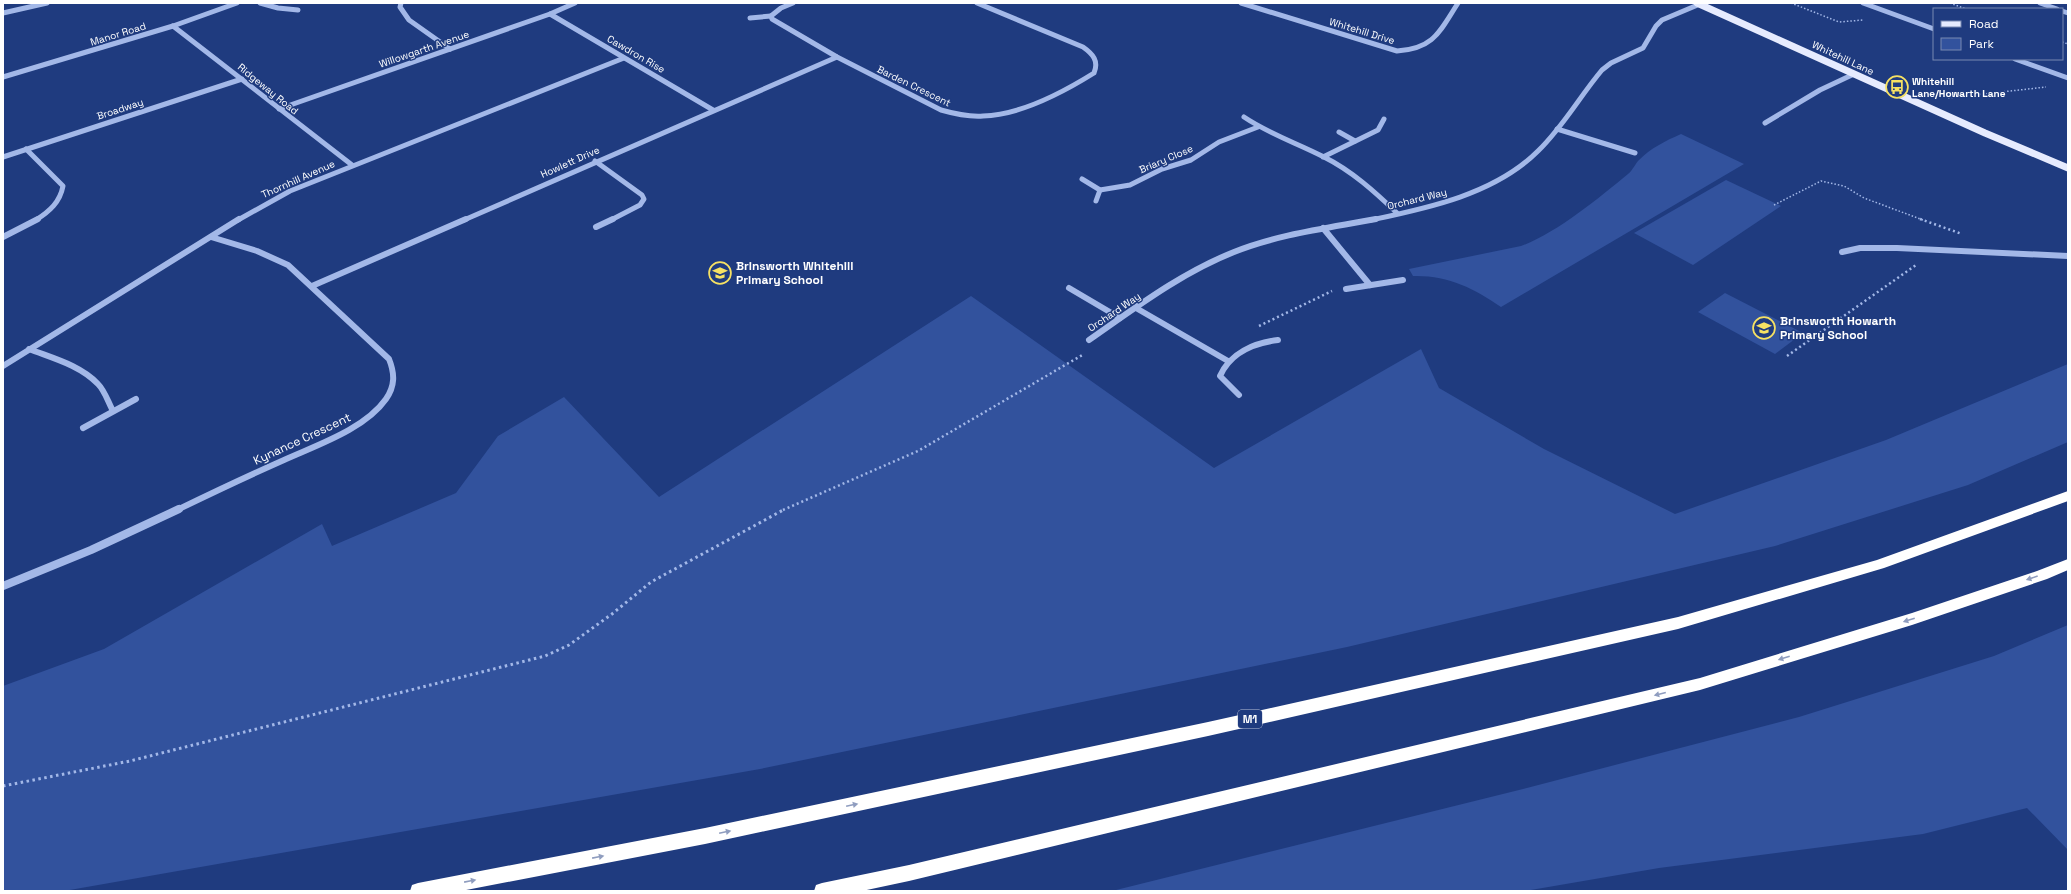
<svg xmlns="http://www.w3.org/2000/svg" width="2071" height="894" viewBox="0 0 2071 894" font-family="'Space Grotesk',sans-serif">
	<rect width="100%" height="100%" fill="#1f3b7f"/>
	<g fill="#32529d">
		<path d="M1681 134 1744 164 1501 307C1474 288 1447 275 1413 276L1409 269 1521 246C1555 234 1599 198 1628 174 1633 170 1635 164 1639 160 1651 148 1665 141 1681 134Z"/>
		<path d="M1726 180 1781 206 1693 265 1634 233Z"/>
		<path d="M1725 293 1803 333 1775 354 1698 312Z"/>
		<path d="M971 296 1214 468 1421 349 1439 388 1544 449 1675 514 1886 440 2068 364V442L1968 485 1775 546 1347 647 760 769 64 891H3V686L104 649 322 524 332 546 456 493 498 436 564 397 659 497Z"/>
		<path d="M2068 625V850L2027 808 1923 834 1659 868 1525 891H1112L1519 790 1799 717 1994 656Z"/>
	</g>
	<g fill="none" stroke-linecap="round" stroke-linejoin="round">
		<g stroke="#a3b8e8" stroke-width="1.5" stroke-dasharray="1.5 2" stroke-linecap="butt">
			<path d="M1791 3 1839 22 1863 20"/>
			<path d="M1950 3 1966 9"/>
			<path d="M2062 42 2068 44"/>
			<path d="M1948 98 2046 87"/>
			<path d="M1774 205 1821 181 1844 186 1864 198 1923 220"/>
		</g>
		<g stroke="#a3b8e8" stroke-width="2.5" stroke-dasharray="2 3" stroke-linecap="butt">
			<path d="M1920 219 1962 234"/>
			<path d="M1259 326 1332 291"/>
			<path d="M1787 356 1916 265"/>
			<path d="M783 510 918 451 1084 354"/>
		</g>
		<path stroke="#a3b8e8" stroke-width="3" stroke-dasharray="2.5 3.5" stroke-linecap="butt" d="M3 786 130 761 545 656 569 645 612 614 651 582 785 509"/>
		<g stroke="#a3b8e8" stroke-width="5">
			<path d="M260 3 278 8 298 10"/>
			<path d="M401 3 400 7 409 20 450 49"/>
			<path d="M793 3 781 8 771 16 772 19 837 57 941 110C955 114 969 117 983 116 1021 115 1062 93 1094 73 1099 61 1093 54 1083 47L977 3"/>
			<path d="M1241 3 1397 51C1434 49 1440 31 1458 3"/>
			<path d="M1863 3 1934 29"/>
			<path d="M2040 3 2057 9"/>
			<path d="M2062 11 2068 13"/>
			<path d="M3 13 47 3"/>
			<path d="M550 14 713 110"/>
			<path d="M750 18 771 16"/>
			<path d="M173 26 352 165"/>
			<path d="M2015 59 2068 78"/>
			<path d="M3 77 173 26 237 3"/>
			<path d="M279 109 550 14 575 3"/>
			<path d="M1244 117C1269 134 1297 143 1324 157 1352 171 1375 192 1397 213"/>
			<path d="M1765 123 1820 90 1854 74"/>
			<path d="M1557 129 1635 153"/>
			<path d="M1339 132 1355 141"/>
			<path d="M26 149 63 186C60 202 50 211 36 220"/>
			<path d="M3 157 242 79"/>
			<path d="M1323 157 1378 130 1384 119"/>
			<path d="M595 161 642 195 644 199 640 205 611 220"/>
			<path d="M1082 179 1100 190 1096 201"/>
			<path d="M1100 190 1130 185 1162 169 1191 160 1219 142 1258 127"/>
			<path d="M238 220 290 191 624 58"/>
			<path d="M464 220 837 57"/>
			<path d="M1371 220C1428 208 1495 194 1538 151 1563 127 1580 96 1602 70L1611 63 1643 48 1656 26 1662 20 1700 4"/>
		</g>
		<g stroke="#a3b8e8" stroke-width="6">
			<path d="M596 227 613 219"/>
			<path d="M1323 228 1370 285"/>
			<path d="M3 237 38 219"/>
			<path d="M1842 252 1860 248H1897L2068 256"/>
			<path d="M312 286 466 219"/>
			<path d="M1069 288 1120 318"/>
			<path d="M1346 289 1403 280"/>
			<path d="M1136 308 1228 361"/>
			<path d="M1089 340C1135 308 1181 273 1234 252 1279 234 1329 228 1376 219"/>
			<path d="M29 349C52 358 80 365 98 384 105 391 108 402 113 411"/>
			<path d="M3 366 239 219"/>
			<path d="M1239 395 1220 376C1230 353 1254 343 1278 340"/>
			<path d="M83 428 136 399"/>
			<path d="M177 510C212 493 248 476 284 460 317 445 365 429 386 399 395 386 395 374 389 359L288 265 257 251 211 237"/>
		</g>
		<path stroke="#a3b8e8" stroke-width="8" d="M3 586 91 550 179 509"/>
		<path stroke="#e6ebfe" stroke-width="7" d="M1697 3 1985 133 2068 168"/>
		<g fill="#fff" fill-rule="evenodd">
			<path d="M2068 491V501L1884 568 1678 629 1208 736 705 844 461 891H410L412 885 418 883 705 828 1208 722 1678 617 1877 560Z"/>
			<path d="M2068 559V570L2047 579 1912 625 1700 690 909 881 862 891H814L816 885 822 883 909 865 1700 678 1912 613 2037 571Z"/>
		</g>
	</g>
	<defs><path id="oneway-solid" d="M-6-.8H1V-3.2L6.5 0L1 3.2V.8H-6Z"/></defs>
	<g fill="#8f9dbf">
		<use href="#oneway-solid" transform="translate(2032 578) rotate(161)"/>
		<use href="#oneway-solid" transform="translate(1909 620) rotate(163)"/>
		<use href="#oneway-solid" transform="translate(1784 658) rotate(163)"/>
		<use href="#oneway-solid" transform="translate(1660 694) rotate(166)"/>
		<use href="#oneway-solid" transform="translate(852 805) rotate(-12)"/>
		<use href="#oneway-solid" transform="translate(725 832) rotate(-12)"/>
		<use href="#oneway-solid" transform="translate(598 857) rotate(-11)"/>
		<use href="#oneway-solid" transform="translate(470 881) rotate(-11)"/>
	</g>
	<defs>
		<g id="bus-ring" transform="scale(1.15)"><circle r="9.5" fill="#1f3b7f" stroke="#f6e163" stroke-width="1.5"/><path d="M-5-6H5V4H4V6H2V4H-2V6H-4V4H-5ZM-3.5-4V0h7V-4ZM-3.5 1.2v1.5H-2V1.2ZM2 1.2v1.5H3.5V1.2Z" fill="#f6e163"/></g>
		<g id="school-ring" transform="scale(1.15)"><circle r="9.5" fill="#1f3b7f" stroke="#f6e163" stroke-width="1.5"/><path d="M0-5L7-2L0 1L-7-2ZM-4 1L0 2.5L4 1V4Q0 6-4 4Z" fill="#f6e163"/></g>
	</defs>
	<g fill-rule="evenodd">
		<use href="#bus-ring" x="1897" y="87"/>
		<use href="#school-ring" x="720" y="273"/>
		<use href="#school-ring" x="1764" y="328"/>
	</g>
	<g text-anchor="middle" dominant-baseline="central" stroke-width="3" stroke-linejoin="round" paint-order="stroke">
		<g font-size="10" fill="#fff" stroke="#1f3b7f">
			<text transform="translate(1362 31) rotate(17)">Whitehill Drive</text>
			<text transform="translate(118 34) rotate(-17)">Manor Road</text>
			<text transform="translate(424 49) rotate(-19)">Willowgarth Avenue</text>
			<text transform="translate(636 54) rotate(30)">Cawdron Rise</text>
			<text transform="translate(1843 58) rotate(25)">Whitehill Lane</text>
			<text transform="translate(914 86) rotate(26)">Barden Crescent</text>
			<text transform="translate(268 89) rotate(39)">Ridgeway Road</text>
			<text transform="translate(120 109) rotate(-18)">Broadway</text>
			<text transform="translate(1166 159) rotate(-23)">Briary Close</text>
			<text transform="translate(570 162) rotate(-24)">Howlett Drive</text>
			<text transform="translate(298 179) rotate(-24)">Thornhill Avenue</text>
			<text transform="translate(1417 199) rotate(-14)">Orchard Way</text>
			<text transform="translate(1114 312) rotate(-34)">Orchard Way</text>
		</g>
		<g font-size="10" font-weight="bold" fill="#fff" stroke="#1f3b7f" text-anchor="start">
			<text x="1912" y="81">Whitehill<tspan x="1912" dy="12">Lane/Howarth Lane</tspan></text>
		</g>
		<rect fill="#1f3b7f" stroke="#bcc4d9" stroke-width="1" x="1238" y="710" width="24" height="18" rx="3"/>
		<g font-size="11" font-weight="bold" fill="#fff">
			<text x="1250" y="719">M1</text>
		</g>
		<g font-size="12" font-weight="bold" fill="#fff" stroke="#1f3b7f" text-anchor="start">
			<text x="736" y="266">Brinsworth Whitehill<tspan x="736" dy="14">Primary School</tspan></text>
			<text x="1780" y="321">Brinsworth Howarth<tspan x="1780" dy="14">Primary School</tspan></text>
		</g>
		<g font-size="12" fill="#fff" stroke="#1f3b7f">
			<text transform="translate(302 439) rotate(-25)">Kynance Crescent</text>
		</g>
	</g>
	<rect width="2071" height="894" fill="none" stroke="#ffffff" stroke-width="8"/>
	<rect x="1933" y="8" width="130" height="52" fill="#1f3b7f" stroke="#7989b2"/>
	<rect x="1941" y="21" width="20" height="6" fill="#e6ebfe" stroke="#7989b2"/>
	<text x="1969" y="28" font-size="12" fill="#ffffff">Road</text>
	<rect x="1941" y="38" width="20" height="12" fill="#32529d" stroke="#7989b2"/>
	<text x="1969" y="48" font-size="12" fill="#ffffff">Park</text>
</svg>
